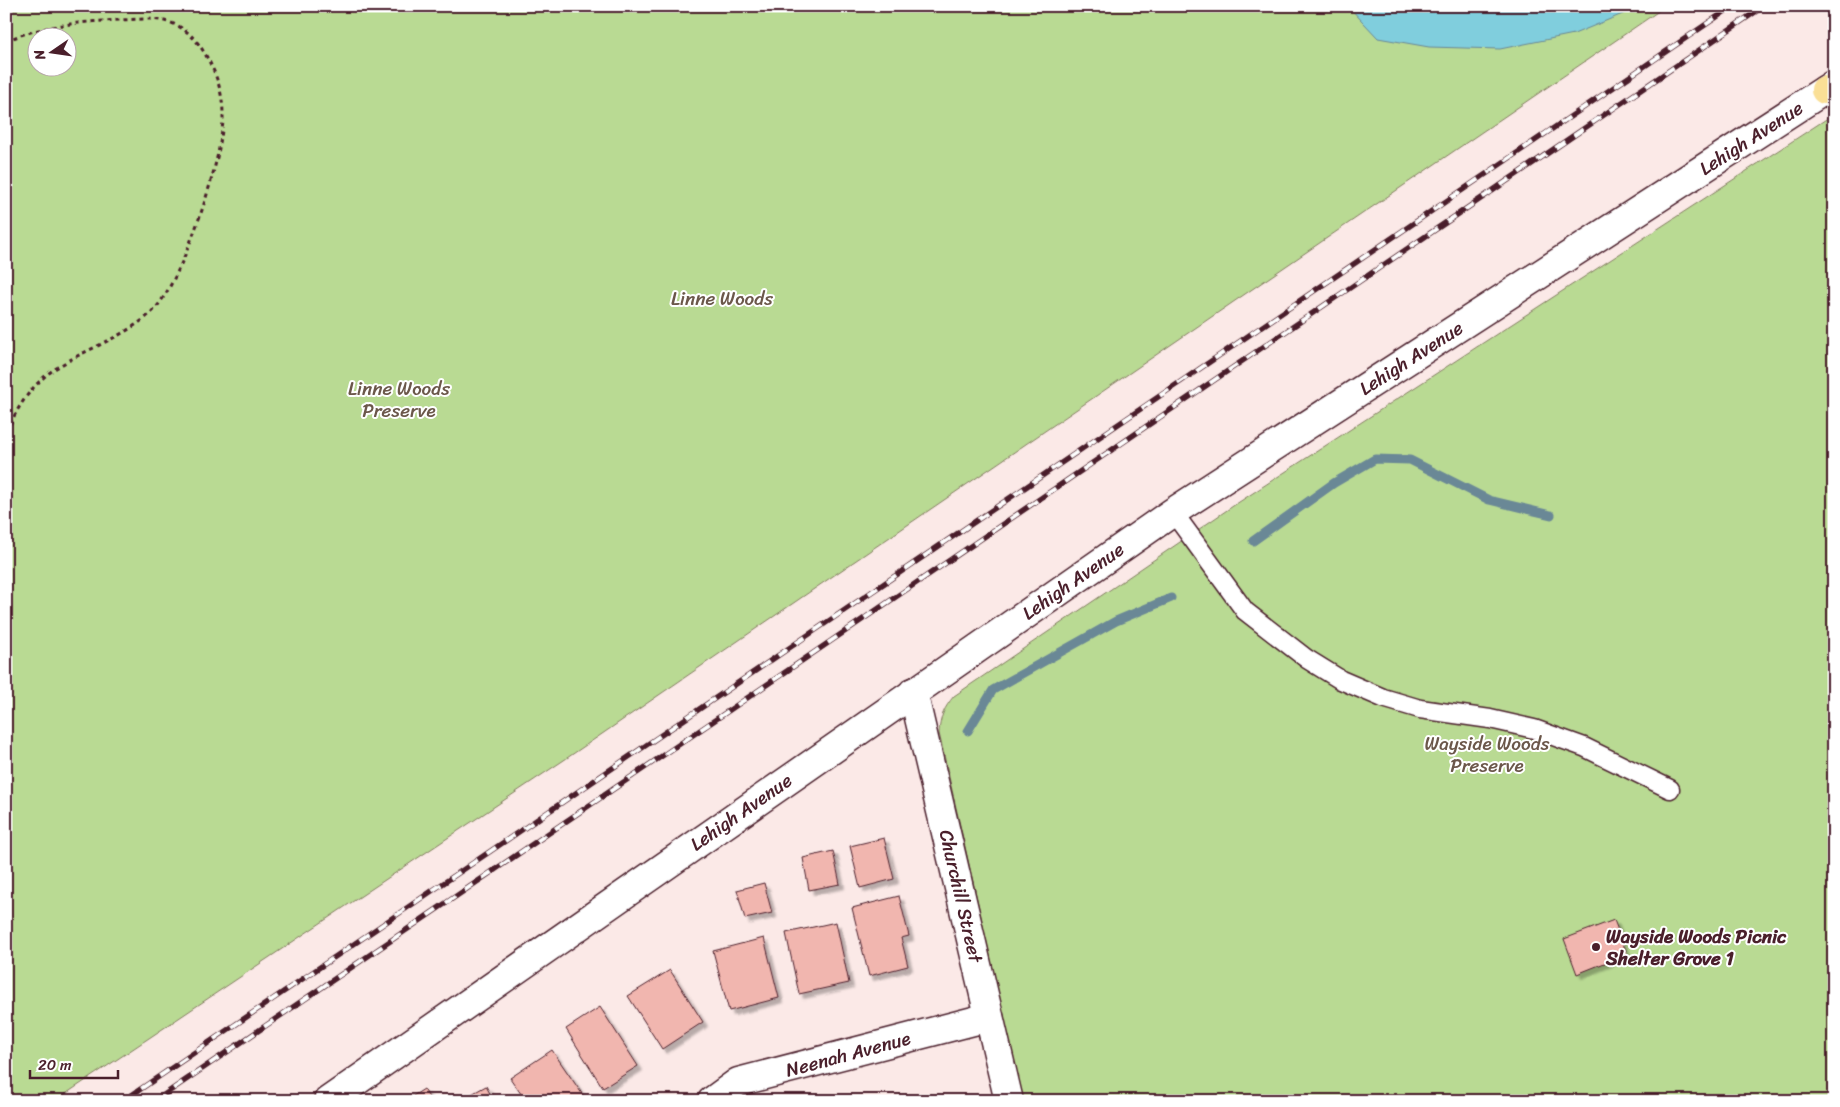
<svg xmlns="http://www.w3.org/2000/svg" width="1840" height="1107" viewBox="0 0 1840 1107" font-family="Sriracha,sans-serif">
	<defs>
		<filter id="shadow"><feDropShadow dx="4.5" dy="4.5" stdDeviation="1" flood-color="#0004"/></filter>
	</defs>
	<rect width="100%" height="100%" fill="#fbe9e7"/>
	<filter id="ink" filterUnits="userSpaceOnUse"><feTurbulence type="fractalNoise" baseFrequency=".02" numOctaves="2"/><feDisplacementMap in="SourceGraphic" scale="10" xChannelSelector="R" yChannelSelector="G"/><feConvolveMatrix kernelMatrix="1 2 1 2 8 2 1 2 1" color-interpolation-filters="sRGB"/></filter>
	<g filter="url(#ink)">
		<g fill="#b9da93" stroke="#827c5f" fill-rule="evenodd">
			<path d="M6 6H1666L567 758 55 1101H6ZM38 38H68V68H38Z"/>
			<path d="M1834 114V1101H1023L939 733C940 717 944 708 954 696L1233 506Z"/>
		</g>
		<path fill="#80cedd" stroke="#6a8896" d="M1348 6H1642L1574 34 1500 49 1429 47 1378 38Z"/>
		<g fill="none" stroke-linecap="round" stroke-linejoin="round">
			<g stroke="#6a8896" stroke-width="9">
				<path d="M1253 541 1334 483 1375 459 1410 460 1489 500 1551 515"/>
				<path d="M968 731 993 690 1116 621 1171 598"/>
			</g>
		</g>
		<g fill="#f1b6af" stroke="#4a1f2b" filter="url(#shadow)">
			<path d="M884 838 894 879 860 888 850 846Z"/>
			<path d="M833 851 840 884 809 890 803 858Z"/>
			<path d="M764 883 772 913 745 919 737 890Z"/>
			<path d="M899 896 909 936 901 938 908 966 869 976 852 908Z"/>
			<path d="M1614 920 1627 954 1577 974 1564 939Z"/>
			<path d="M836 922 849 983 799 994 786 933Z"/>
			<path d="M764 938 779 998 729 1011 713 951Z"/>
			<path d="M670 970 703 1022 662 1049 628 996Z"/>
			<path d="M600 1007 638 1066 603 1088 566 1029Z"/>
			<path d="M552 1050 587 1101H526L510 1078Z"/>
			<path d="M486 1086 494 1101H459Z"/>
			<path d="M424 1089 431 1101H405Z"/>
		</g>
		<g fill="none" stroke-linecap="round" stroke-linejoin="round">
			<g stroke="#4a1f2b" stroke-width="21">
				<path id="service" d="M1173 512 1245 611 1307 659 1341 680 1383 698 1420 709 1490 719 1534 729 1584 747 1670 789"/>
			</g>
			<g stroke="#4a1f2b" stroke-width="31">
				<g id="minor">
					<path d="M913 692 1009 1101"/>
					<path d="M712 1101 738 1082 989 1017"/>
				</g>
			</g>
			<g stroke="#4a1f2b" stroke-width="31">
				<path id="tertiary" d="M328 1101 1173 512 1834 84"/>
			</g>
			<g stroke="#4a1f2b" stroke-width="31">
				<path id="primary" d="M1825 90H1834"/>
			</g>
			<path stroke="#4a1f2b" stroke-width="3" stroke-dasharray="4 4" stroke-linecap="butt" d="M6 41C49 22 97 21 143 19 180 18 197 36 212 67 219 82 223 98 223 115 224 157 181 287 150 314 122 338 88 348 58 367 34 381 15 409 6 435"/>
			<use href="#service" stroke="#fff" stroke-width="18"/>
			<use href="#minor" stroke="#fff" stroke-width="28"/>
			<use href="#tertiary" stroke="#fff" stroke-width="28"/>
			<use href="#primary" stroke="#fadf96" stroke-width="28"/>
			<g stroke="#4a1f2b" stroke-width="5.5">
				<g id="rail">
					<path d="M123 1101 1733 6"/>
					<path d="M155 1101 1764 6"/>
				</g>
			</g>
			<use href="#rail" stroke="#fff" stroke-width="4" stroke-dasharray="11" stroke-linecap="butt"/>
		</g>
	</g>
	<circle fill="#4a1f2b" stroke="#fff" stroke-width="2" cx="1596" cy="947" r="5"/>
	<g text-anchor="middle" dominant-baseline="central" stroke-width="4" stroke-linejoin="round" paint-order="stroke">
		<g font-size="19" fill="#4a1f2b" stroke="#fff">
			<text transform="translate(1751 138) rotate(-33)">Lehigh Avenue</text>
			<text transform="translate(1411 358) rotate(-33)">Lehigh Avenue</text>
			<text transform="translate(1073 581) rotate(-35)">Lehigh Avenue</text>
			<text transform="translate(741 812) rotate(-35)">Lehigh Avenue</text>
			<text transform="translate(961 896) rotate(77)">Churchill Street</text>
			<text transform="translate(848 1054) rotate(-15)">Neenah Avenue</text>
		</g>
		<g font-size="19" fill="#6b574a" stroke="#fff">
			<text x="722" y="298">Linne Woods</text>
			<text x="399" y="388">Linne Woods<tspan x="399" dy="22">Preserve</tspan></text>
			<text x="1487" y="743">Wayside Woods<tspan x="1487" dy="22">Preserve</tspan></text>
		</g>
		<g font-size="19" font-weight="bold" fill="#4a1f2b" stroke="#fff" text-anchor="start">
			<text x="1606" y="936">Wayside Woods Picnic<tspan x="1606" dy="22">Shelter Grove 1</tspan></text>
		</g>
	</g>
	<rect width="1840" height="1107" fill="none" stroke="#fff" stroke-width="25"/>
	<rect x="12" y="12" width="1815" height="1082" fill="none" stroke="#4a1f2b" stroke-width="2" filter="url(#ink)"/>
	<g transform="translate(52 52) rotate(257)"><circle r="24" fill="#ffffff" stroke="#b7a5aa"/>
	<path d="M0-4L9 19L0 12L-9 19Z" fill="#4a1f2b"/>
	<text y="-8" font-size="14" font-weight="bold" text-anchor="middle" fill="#4a1f2b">N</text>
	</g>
	<path d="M30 1070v8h88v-8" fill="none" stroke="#4a1f2b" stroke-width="2.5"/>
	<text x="38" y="1070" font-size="15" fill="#4a1f2b" stroke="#ffffff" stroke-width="4" paint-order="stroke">20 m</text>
</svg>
